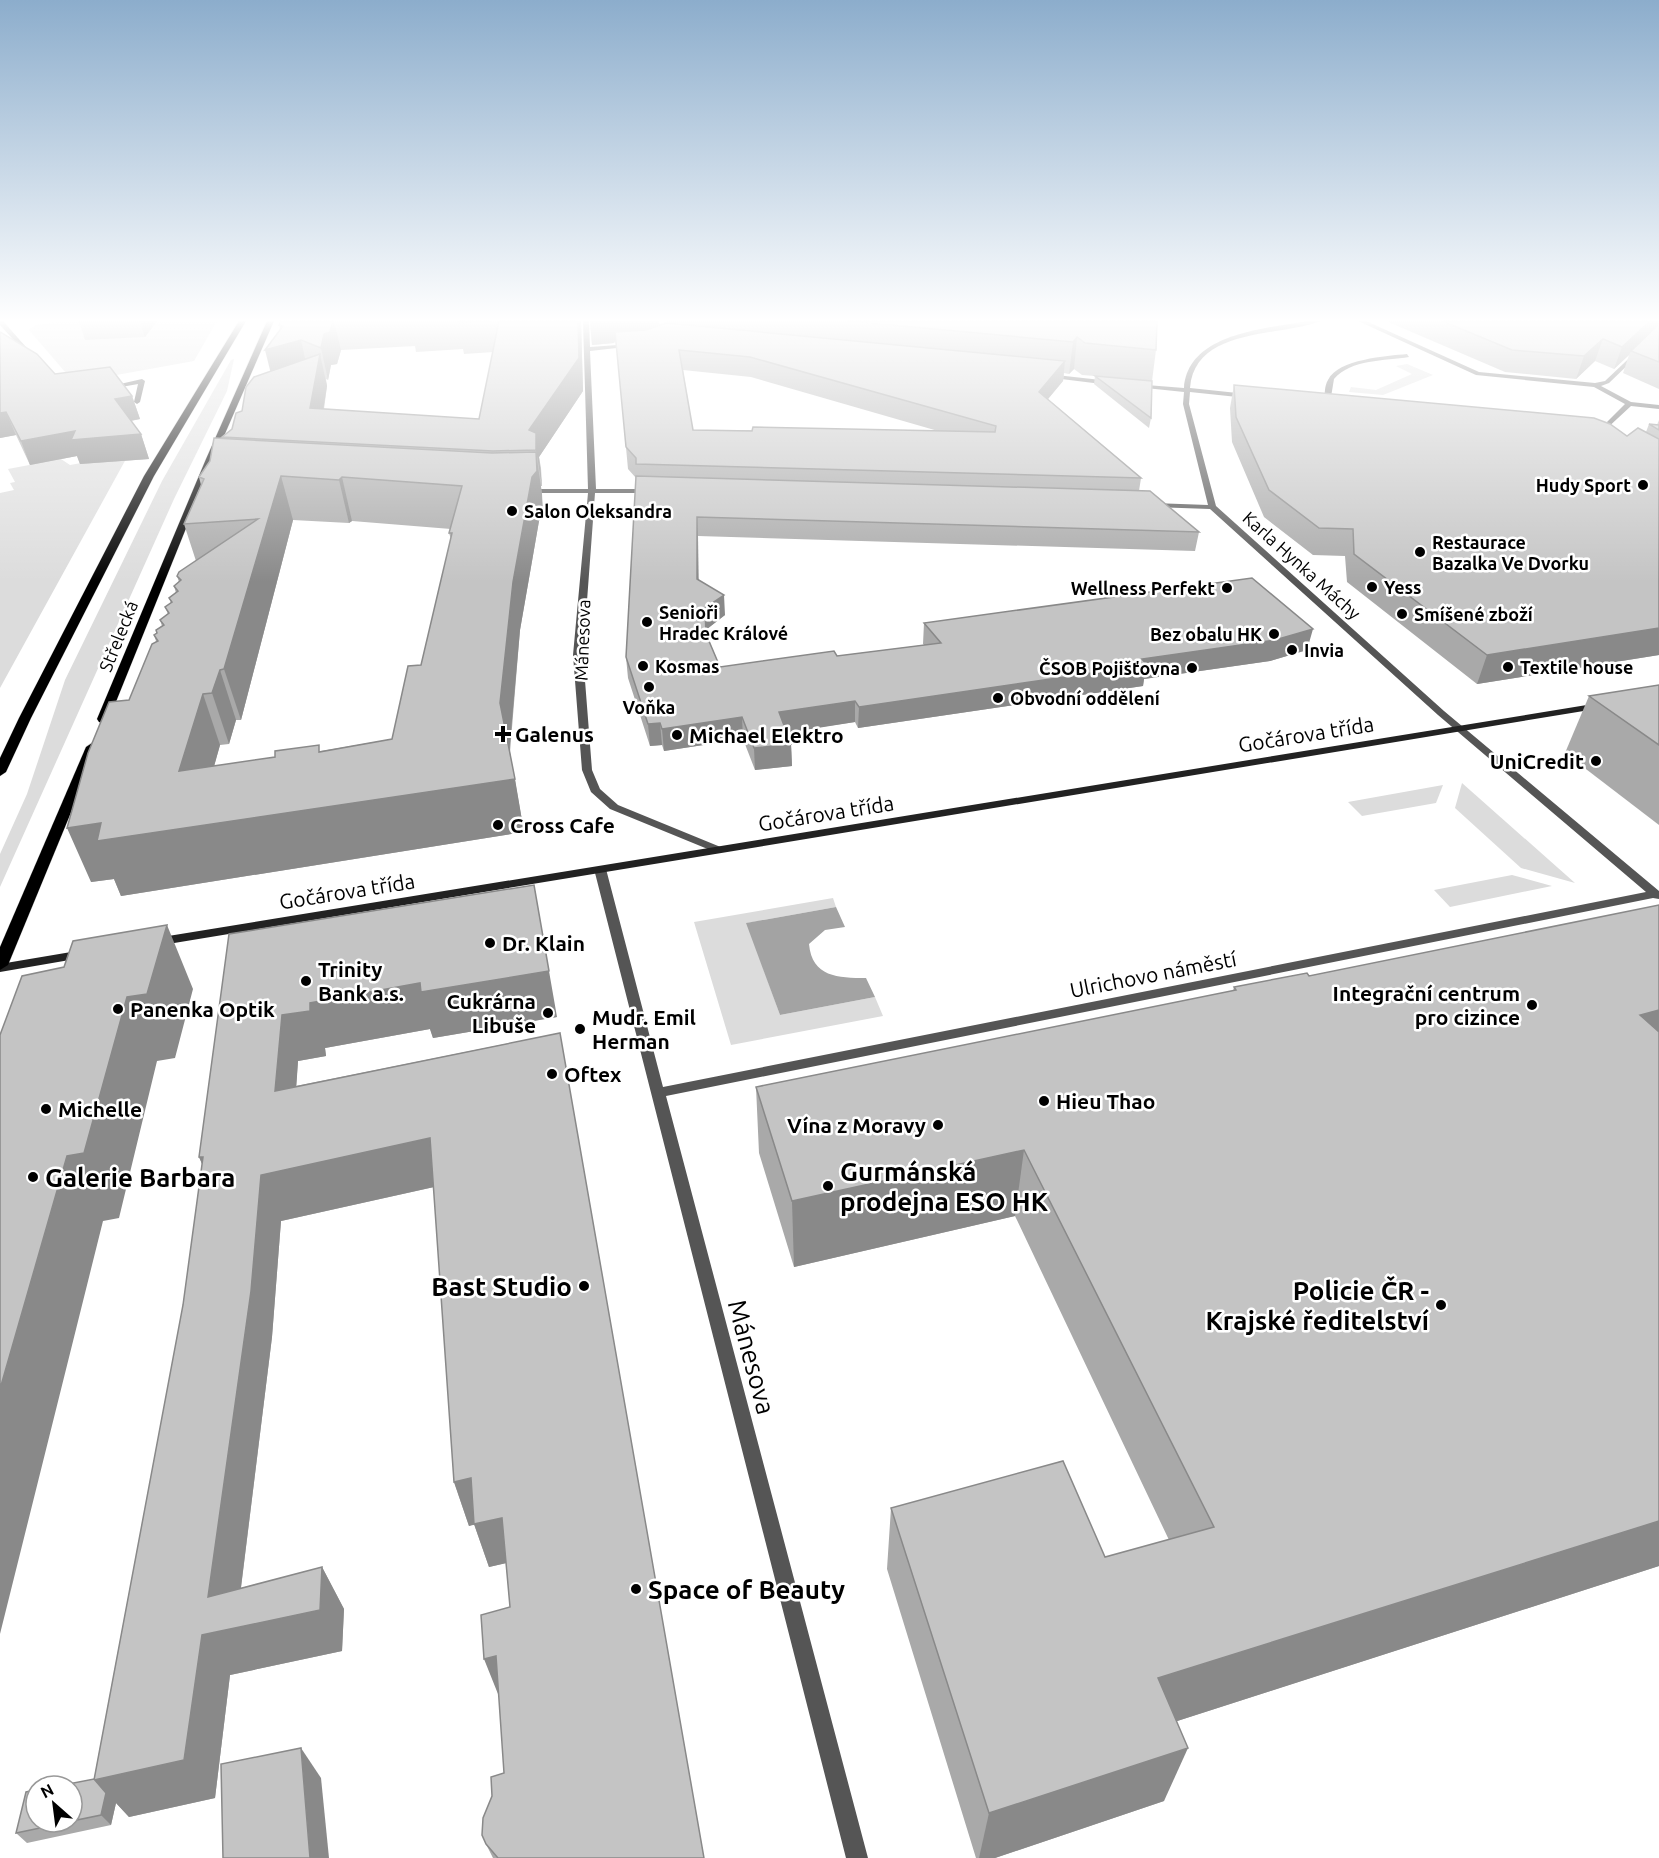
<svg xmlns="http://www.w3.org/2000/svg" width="1659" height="1858" viewBox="0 0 1659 1858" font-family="Ubuntu,sans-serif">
	<rect width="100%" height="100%" fill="#fff"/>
	<g fill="#dcdcdc">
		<path d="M67 321H217L194 361 83 381 72 380 29 330 36 325Z"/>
		<path d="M234 359 227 391 174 499 0 887V854L27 794 65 680 162 481 231 360Z"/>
		<path d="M1407 364 1433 375 1383 395 1349 392 1351 387 1376 390 1412 374 1396 366Z"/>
		<path d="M115 457 126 459 0 688V493L14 490 10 483 15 482 8 469 61 459 70 465Z"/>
		<path d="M1462 783 1575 883 1521 868 1455 808Z"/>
		<path d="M1443 785 1436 803 1362 816 1348 802Z"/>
		<path d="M1512 875 1552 886 1450 907 1434 890Z"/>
		<path d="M833 898 836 907 747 923 780 1015 875 997 883 1016 731 1045 694 922Z"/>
	</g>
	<path fill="#a3a3a3" d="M836 907 845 927 825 930 809 944C812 977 838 978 866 978L875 997 780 1015 746 923Z"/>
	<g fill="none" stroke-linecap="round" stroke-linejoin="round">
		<g stroke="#dbdbdb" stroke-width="1">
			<g id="primary">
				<path d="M239 321H246L154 476 31 718 6 772 0 776V758L19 718 144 476Z"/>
				<path d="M267 321H274L214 459 109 719 103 723 99 722 97 719 206 459Z"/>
				<path d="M92 743 98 747 8 965 0 970V947L86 747Z"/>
			</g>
		</g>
		<g fill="#555" fill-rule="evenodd">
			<path d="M0 321H3L33 355V357H29L0 325Z"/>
			<path d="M583 321H589L590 347 631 344 634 346 590 351 596 489H650L654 491 650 493H595L583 655 592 770 600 789 618 805 723 848 725 850 723 852H715L610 809 591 792 582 770 573 655 588 493H527L523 491 527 489H588Z"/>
			<path d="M1307 321H1321C1280 337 1195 327 1190 388L1247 394 1250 396 1247 398 1190 392 1189 404 1216 506 1444 711 1659 891V899L1653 898 666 1096 868 1858H846L594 869 600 866 606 869 663 1087 1646 892 1438 715 1210 509 1153 507 1149 505 1153 503 1208 505 1183 404 1184 392 1136 387 1133 385 1134 384 1184 388C1188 333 1265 329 1307 321Z"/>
			<path d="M1358 321H1366L1479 372 1595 383 1605 381 1659 330V335L1609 383 1601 386 1631 402 1659 405V409L1631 406 1604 431H1600V429L1625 404 1594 387 1476 375Z"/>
			<path d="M1407 354 1409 357C1385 361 1351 359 1334 379L1330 403 1327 405 1324 403C1325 396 1324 386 1328 380 1338 359 1387 356 1407 354Z"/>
			<path d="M1047 374 1110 381 1113 383 1110 385 1045 377Z"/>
			<path d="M142 379 145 381 140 402 137 404 134 402 138 384 110 389 107 387Z"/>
		</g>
		<g fill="#222" fill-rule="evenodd">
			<path d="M1599 703 1602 704V708L156 946 150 942 156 938Z"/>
			<path d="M83 950 87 951 89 954 87 957 0 972V964Z"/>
		</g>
		<use href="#primary" fill="#000" fill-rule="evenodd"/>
	</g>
	<g fill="#a9a9a9" fill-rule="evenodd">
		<path d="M79 321H157L145 337 85 340Z"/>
		<path d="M281 321H581L583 391 539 457 541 468 542 486H541L543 514 539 521 520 630 510 752 524 832 121 896 114 879 91 882 129 700 156 641 154 635 157 633 156 630 162 626 160 620 168 614 165 607 171 603 169 598 176 593 174 586 179 582 177 576 196 561 184 524 201 485 199 477 210 461 223 438 222 437 232 429 242 411 271 371 280 330 279 325ZM415 346 416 352 463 349 464 354 493 352 479 419 324 409 327 386 326 379 328 380 331 365 337 364 341 350ZM293 520 349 523 352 521 451 529 449 533 451 539 421 665 392 739 321 751 214 766 220 745 229 744 236 720H241Z"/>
		<path d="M590 321H659L660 325 667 323 666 321H1157L1156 350 1152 381 1151 418 1149 428 1094 384 1095 376 1082 375 1074 369 1069 374 1064 373 1063 381 1048 399 1141 478 1139 491 1199 532 1195 551 698 536V580L725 615 707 629V636L720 667 837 656 924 645 923 644 924 623 1307 650 1270 661 1144 679 1143 686 858 728 855 722 787 732 791 744 792 766 755 770 743 739 664 751 662 745 650 746 628 678 626 657 636 478 628 469 616 340 614 343 592 345ZM683 370 751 377 938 431 693 430Z"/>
		<path d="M1386 321H1659V389L1623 373 1629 355 1614 369 1595 361 1576 379 1505 372Z"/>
		<path d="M0 332 55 374 132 396 140 419 131 421 141 434 149 459 80 464 77 456 30 465 16 435 0 438Z"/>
		<path d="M1234 385 1627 436 1646 432 1649 424 1657 425 1659 420V655L1477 684 1347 582 1345 556 1313 555 1264 517 1232 442 1230 408Z"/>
		<path d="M1659 685V825L1565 753 1589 696Z"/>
		<path d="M1659 905V1566L1177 1721 1164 1801 995 1858H976L887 1569 891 1508 1105 1557 1169 1540 1015 1216 794 1267 759 1153 756 1087 1233 991 1234 987 1309 976Z"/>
		<path d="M229 934 557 1017 433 1038 430 1029 325 1048 326 1056 298 1061 296 1086 560 1033 704 1858H493L486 1844 504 1773 510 1607 506 1563 489 1567 474 1524 469 1526 454 1482 434 1187 281 1221 272 1337 241 1588 322 1567 344 1609 342 1651 230 1675 215 1798 129 1817 116 1803 111 1825 27 1843 16 1833 36 1822H72V1786L94 1779 183 1305 202 1164 199 1157Z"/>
	</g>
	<g fill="#898989">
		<path d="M140 321H157L145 337Z"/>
		<path d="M333 321H334L341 350 337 364 331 365 328 380 321 348 324 334Z"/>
		<path d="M578 321H581L583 391 539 457 542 486 536 450 529 430Z"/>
		<path d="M590 321H659L660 336 616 340 614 343 592 345Z"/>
		<path d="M1650 321H1659V328L1631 351 1629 355 1614 369 1622 347Z"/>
		<path d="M1077 337 1074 369 1069 374 1073 342Z"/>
		<path d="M1603 339 1595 361 1576 379 1584 356Z"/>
		<path d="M301 340 308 372 273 382 265 350Z"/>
		<path d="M320 354 327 386 318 442 310 408Z"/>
		<path d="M1065 361 1063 381 1037 412 1039 392Z"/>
		<path d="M132 396 140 419 123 422 115 399Z"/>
		<path d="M6 412 16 435 0 438V413Z"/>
		<path d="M75 431 141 434 149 459 80 464 77 456 30 465 21 441Z"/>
		<path d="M536 452 542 494 543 514 539 521 520 630 509 754 500 703 513 582Z"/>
		<path d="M281 476 293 520 241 720 224 669Z"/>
		<path d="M342 477 352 521 349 523 339 480Z"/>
		<path d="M697 517 698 536 699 599 697 579Z"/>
		<path d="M724 595 725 615 707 629V655L705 608Z"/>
		<path d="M1659 628V655L1477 684 1487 655Z"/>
		<path d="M1313 629 1307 650 1270 661 1144 679 1143 686 858 728 859 707 1142 659Z"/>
		<path d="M220 670 236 720 229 744 212 693Z"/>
		<path d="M203 694 220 745 198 824 179 771Z"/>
		<path d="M855 701V722L780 734 779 712Z"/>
		<path d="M742 717 743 739 664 751 662 729Z"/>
		<path d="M660 723 662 745 650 746 648 724Z"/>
		<path d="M791 744 792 766 755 770 754 748Z"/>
		<path d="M515 779 524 832 121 896 114 879 91 882 67 828 101 823Z"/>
		<path d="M534 885 557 1017 433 1038 430 1029 325 1048 326 1056 298 1061 293 1137 275 1091 282 1015 310 1003Z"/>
		<path d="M167 925 193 989 175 1058 157 1061 119 1218 103 1221 0 1634V1389L67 1156 127 997Z"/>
		<path d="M1659 1010V1068L1640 1015Z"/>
		<path d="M430 1138 443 1185 281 1221 272 1337 236 1627 322 1567 344 1609 342 1651 230 1675 215 1798 129 1817 116 1803 111 1825 101 1815 94 1780 202 1635 208 1597 261 1175Z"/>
		<path d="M1024 1150 1015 1216 794 1267 792 1201Z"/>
		<path d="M199 1157H203L220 1204Z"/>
		<path d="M471 1478 485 1522 469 1526 454 1482Z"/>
		<path d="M502 1518 515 1561 489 1567 474 1524Z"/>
		<path d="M1659 1521V1566L1137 1734 1158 1678Z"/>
		<path d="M496 1656 500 1699 484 1659Z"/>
		<path d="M301 1748 321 1778 329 1858H310Z"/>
		<path d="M1188 1748 1164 1801 995 1858H979L989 1813Z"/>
	</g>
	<g fill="#c4c4c4" stroke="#898989" stroke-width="1.5" fill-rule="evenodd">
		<path d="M281 321H333L330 332 324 334 321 348 301 340 265 350 283 326 279 325Z"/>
		<path d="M459 321H492L459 323Z"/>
		<path d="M499 321H578L579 358 529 430 536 433V450L493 451 222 437 232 429 236 413 242 411 246 387 254 377 320 354 310 408 479 419Z"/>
		<path d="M848 321H1157L1156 350 1085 343 1077 337 1073 342Z"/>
		<path d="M1442 321H1650L1622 347 1603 339 1584 356 1512 350Z"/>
		<path d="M666 323 1065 361 1039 392 1141 478 636 464V458L626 447 615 332 646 330ZM679 350 750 357 996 426 995 432 753 427 752 431 693 430Z"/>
		<path d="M1659 324V362L1631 351Z"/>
		<path d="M0 332 37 354 55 374 110 367 132 396 115 399 141 434 71 440 75 431 21 441 6 412 0 413Z"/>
		<path d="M1095 376 1152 381 1151 418Z"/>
		<path d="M1234 385 1594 418 1610 424 1627 436 1638 428 1659 439V628L1487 655 1354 554 1353 529 1319 528 1269 490 1236 417Z"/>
		<path d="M1649 424 1659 425V430Z"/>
		<path d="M214 438 492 453 536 452 537 471 532 477 513 582 500 703 515 779 97 841 101 823 67 828 88 753 109 702 129 700 152 644 158 641 154 635 157 633 156 630 164 625 160 620 169 613 165 607 172 602 169 598 178 591 174 586 181 580 177 576 179 572 258 519 184 524 204 479 199 477 210 461ZM281 476 339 480 342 477 462 486 449 533H452L421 665 408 666 392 739 319 752V745L275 751V757L179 771 203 694 212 693 220 670 224 669Z"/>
		<path d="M636 476 1150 491 1199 532 697 517V579L724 595 705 608 706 634 720 667 834 651 837 656 941 643 924 623 1252 578 1313 629 1275 640 1142 659 1147 665 859 707 855 701 779 712 791 744 754 748 742 717 662 729 660 723 648 724 626 657Z"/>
		<path d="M1659 685V745L1589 696Z"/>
		<path d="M534 885 549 971 421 992 420 983 310 1003V1011L282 1015 275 1091 560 1033 704 1858H498L486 1844 482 1835 483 1818 492 1796 491 1777 504 1773 496 1656 484 1659 481 1615 510 1607 502 1518 474 1524 471 1478 454 1482 430 1138 261 1175 251 1291 208 1597 322 1567 320 1610 202 1635 184 1760 94 1780 183 1305 203 1157H199L229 934Z"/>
		<path d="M1659 905V1010L1640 1015 1659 1032V1521L1158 1678 1188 1748 989 1813 891 1508 1063 1461 1105 1557 1214 1527 1024 1150 792 1201 756 1087 1236 990 1234 987 1307 973 1309 976Z"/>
		<path d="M167 925 147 994 127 997 84 1153 67 1156 0 1389V1035L22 976 64 967 73 941Z"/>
		<path d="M301 1748 310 1858H223L221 1764Z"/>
		<path d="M94 1779 106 1793 101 1815 72 1821V1786H58Z"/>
		<path d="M36 1790V1822H69L16 1833 26 1792Z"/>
	</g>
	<linearGradient id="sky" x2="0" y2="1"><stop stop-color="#8cadcc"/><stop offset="0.55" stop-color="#fff"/><stop offset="1" stop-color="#fff" stop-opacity="0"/></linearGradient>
	<rect width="1659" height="582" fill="url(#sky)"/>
	<g fill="#000" stroke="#fff" stroke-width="2">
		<circle cx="1643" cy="485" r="6"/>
		<circle cx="512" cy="511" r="6"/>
		<circle cx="1420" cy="552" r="6"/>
		<circle cx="1372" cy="587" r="6"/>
		<circle cx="1227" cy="588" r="6"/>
		<circle cx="1402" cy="614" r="6"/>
		<circle cx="647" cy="622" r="6"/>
		<circle cx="1274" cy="634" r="6"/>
		<circle cx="1292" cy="650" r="6"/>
		<circle cx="643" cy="666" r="6"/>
		<circle cx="1508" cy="667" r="6"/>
		<circle cx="1192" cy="668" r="6"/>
		<circle cx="649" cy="687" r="6"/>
		<circle cx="998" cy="698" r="6"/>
		<path d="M500 725h6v6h6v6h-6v6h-6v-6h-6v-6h6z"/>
		<circle cx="677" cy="735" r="6"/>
		<circle cx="1596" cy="761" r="6"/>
		<circle cx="498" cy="825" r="6"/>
		<circle cx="490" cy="943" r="6"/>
		<circle cx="306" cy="981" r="6"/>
		<circle cx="1532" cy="1005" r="6"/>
		<circle cx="118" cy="1009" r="6"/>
		<circle cx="548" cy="1013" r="6"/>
		<circle cx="580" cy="1029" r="6"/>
		<circle cx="552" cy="1074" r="6"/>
		<circle cx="1044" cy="1101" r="6"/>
		<circle cx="46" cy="1109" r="6"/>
		<circle cx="938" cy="1125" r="6"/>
		<circle cx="33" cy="1177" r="6"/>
		<circle cx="828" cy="1186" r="6"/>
		<circle cx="584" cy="1286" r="6"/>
		<circle cx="1441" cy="1305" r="6"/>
		<circle cx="636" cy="1589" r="6"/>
	</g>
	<g text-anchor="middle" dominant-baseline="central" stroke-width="5" stroke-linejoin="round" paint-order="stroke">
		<g font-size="18" font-weight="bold" fill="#000" stroke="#fff" text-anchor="start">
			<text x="1631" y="485" text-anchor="end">Hudy Sport</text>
			<text x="524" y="511">Salon Oleksandra</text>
			<text x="1432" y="542">Restaurace<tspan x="1432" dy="21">Bazalka Ve Dvorku</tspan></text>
			<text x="1384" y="587">Yess</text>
			<text x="1215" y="588" text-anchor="end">Wellness Perfekt</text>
			<text x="659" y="612">Senioři<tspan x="659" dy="21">Hradec Králové</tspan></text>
			<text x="1414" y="614">Smíšené zboží</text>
			<text x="1262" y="634" text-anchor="end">Bez obalu HK</text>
			<text x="1304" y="650">Invia</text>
			<text x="655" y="666">Kosmas</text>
			<text x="1520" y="667">Textile house</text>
			<text x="1180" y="668" text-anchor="end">ČSOB Pojišťovna</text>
			<text x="1010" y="698">Obvodní oddělení</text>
			<text x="649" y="707" text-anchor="middle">Voňka</text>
		</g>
		<g font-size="18" fill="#000" stroke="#fff">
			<text transform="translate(1302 565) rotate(42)">Karla Hynka Máchy</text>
			<text transform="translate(118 636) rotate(-68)">Střelecká</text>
			<text transform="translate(582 640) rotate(-88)">Mánesova</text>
		</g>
		<g font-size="21" font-weight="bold" fill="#000" stroke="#fff" text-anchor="start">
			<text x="515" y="734">Galenus</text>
			<text x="689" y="735">Michael Elektro</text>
			<text x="1584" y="761" text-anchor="end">UniCredit</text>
			<text x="510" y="825">Cross Cafe</text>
			<text x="502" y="943">Dr. Klain</text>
			<text x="318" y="969">Trinity<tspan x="318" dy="24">Bank a.s.</tspan></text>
			<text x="1520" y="993" text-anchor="end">Integrační centrum<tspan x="1520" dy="24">pro cizince</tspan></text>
			<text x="536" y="1001" text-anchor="end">Cukrárna<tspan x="536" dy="24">Libuše</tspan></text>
			<text x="130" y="1009">Panenka Optik</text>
			<text x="592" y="1017">Mudr. Emil<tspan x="592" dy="24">Herman</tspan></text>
			<text x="564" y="1074">Oftex</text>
			<text x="1056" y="1101">Hieu Thao</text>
			<text x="58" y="1109">Michelle</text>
			<text x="926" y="1125" text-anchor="end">Vína z Moravy</text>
		</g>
		<g font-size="21" fill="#000" stroke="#fff">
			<text transform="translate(1306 734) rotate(-9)">Gočárova třída</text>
			<text transform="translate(826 813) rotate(-9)">Gočárova třída</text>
			<text transform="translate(347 891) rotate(-9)">Gočárova třída</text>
			<text transform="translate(1153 974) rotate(-11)">Ulrichovo náměstí</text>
		</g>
		<g font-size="26" font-weight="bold" fill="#000" stroke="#fff" text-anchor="start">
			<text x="840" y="1171">Gurmánská<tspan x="840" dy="30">prodejna ESO HK</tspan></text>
			<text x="45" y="1177">Galerie Barbara</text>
			<text x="572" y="1286" text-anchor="end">Bast Studio</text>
			<text x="1429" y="1290" text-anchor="end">Policie ČR -<tspan x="1429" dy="30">Krajské ředitelství</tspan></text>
			<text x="648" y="1589">Space of Beauty</text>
		</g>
		<g font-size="26" fill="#000" stroke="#fff">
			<text transform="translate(752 1357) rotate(75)">Mánesova</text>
		</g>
	</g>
	<g transform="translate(54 1804) rotate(332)"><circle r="28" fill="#ffffff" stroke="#999999" stroke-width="1.5"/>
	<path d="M0-4.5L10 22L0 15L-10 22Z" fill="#000000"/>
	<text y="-9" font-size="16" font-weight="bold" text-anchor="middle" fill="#000000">N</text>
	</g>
</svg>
